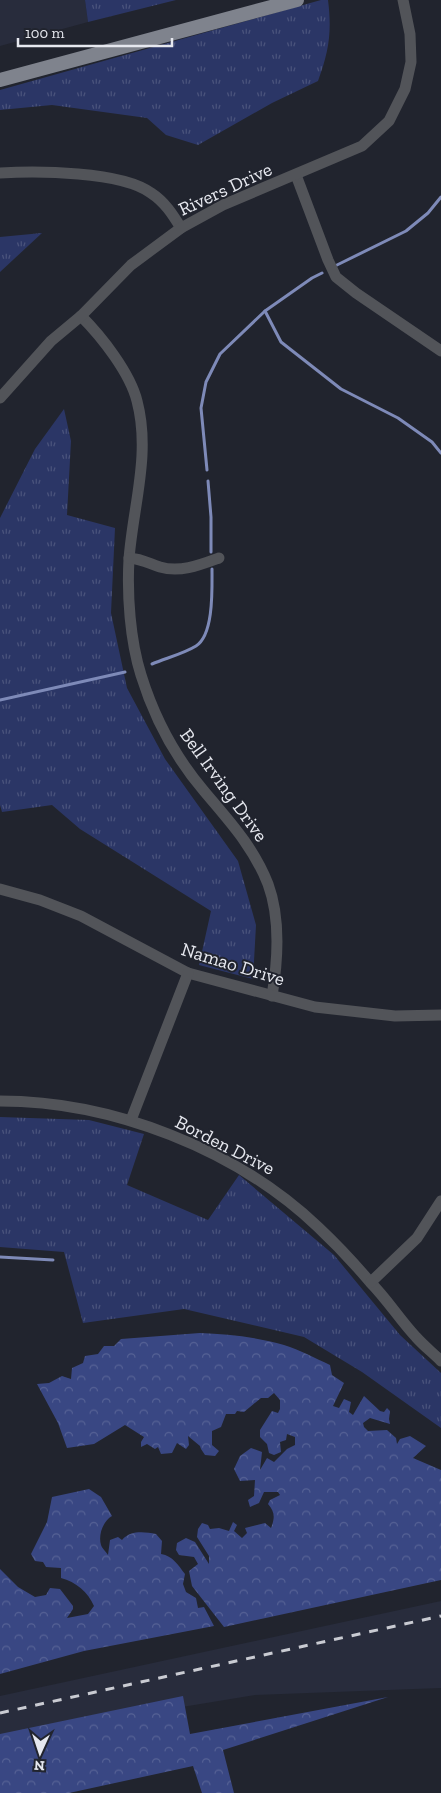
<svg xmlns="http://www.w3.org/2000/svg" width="441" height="1793" viewBox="0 0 441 1793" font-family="'Zilla Slab',serif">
	<defs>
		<pattern id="forest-crowns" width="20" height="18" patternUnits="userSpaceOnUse" patternTransform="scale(1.25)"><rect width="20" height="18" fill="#394783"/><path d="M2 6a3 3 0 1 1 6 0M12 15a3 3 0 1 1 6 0" fill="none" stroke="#566295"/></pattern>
		<pattern id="park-tufts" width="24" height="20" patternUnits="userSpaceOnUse" patternTransform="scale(1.25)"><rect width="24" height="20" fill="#2b3666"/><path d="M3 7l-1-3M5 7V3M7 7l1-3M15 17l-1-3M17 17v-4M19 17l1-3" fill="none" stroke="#4a537c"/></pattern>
	</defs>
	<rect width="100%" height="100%" fill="#21242e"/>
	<g fill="#282c3c">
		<path d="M0 0H85L88 22 0 46Z"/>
		<path d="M441 1601V1688L255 1695 0 1737V1696Z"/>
	</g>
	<g fill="url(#forest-crowns)">
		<path d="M200 1333C227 1334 257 1337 284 1345 300 1350 315 1358 330 1365L332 1375 344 1383 333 1406 339 1408 344 1399 351 1402 349 1412 353 1415 364 1396 380 1411 384 1412 387 1408 390 1411 389 1419 390 1424 370 1418 363 1423 364 1427 368 1431 387 1430 396 1438 397 1444 400 1439 410 1436 426 1446 413 1458 441 1470V1580L224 1627 192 1586 189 1571 198 1564 194 1557 179 1555 176 1550 177 1543 186 1538 195 1542 209 1564V1556L197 1537 198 1529 202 1523 208 1525 210 1529 219 1528 229 1531 233 1522 237 1525 234 1531 242 1538 247 1533 245 1528 265 1523 271 1528C275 1518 275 1512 268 1504L270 1500 280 1495 278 1492H264L259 1503 250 1507 248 1500 254 1496 255 1480 240 1481 234 1469 240 1456 251 1448 262 1452 260 1470 267 1458 274 1462 287 1449 295 1445V1437L287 1434 286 1440 280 1442 281 1452 274 1455 269 1453 267 1444 260 1437V1430L272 1411 278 1413 280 1409V1400L274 1393 268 1398H261L244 1412 237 1411 235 1414H226L221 1427 212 1431V1445L219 1451 215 1456 205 1455 201 1449 200 1446 188 1436 189 1445 186 1449 177 1443 172 1453 161 1454 158 1447 155 1449 147 1444 141 1447V1442L144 1437 125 1425 94 1444 67 1448 58 1423 37 1384 49 1383 62 1376 71 1379 72 1368 83 1363 85 1356 98 1354 104 1346H114L121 1339Z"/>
		<path d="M89 1489 101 1497 112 1516C103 1521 98 1535 101 1545 102 1548 106 1552 108 1555L110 1540 118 1537 122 1540C131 1530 144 1532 156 1534L162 1541 161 1554C173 1556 178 1565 185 1574L183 1584 186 1592 196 1598 198 1608 204 1607 214 1626 84 1651 0 1674V1569L18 1587 35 1597 46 1595 50 1588 60 1589 73 1606V1609L67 1618 88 1614 94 1606C88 1592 76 1582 61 1578V1568L46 1567 43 1562 35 1561 31 1554 47 1522 52 1497Z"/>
		<path d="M183 1696 190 1734 388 1697 223 1750 234 1793H202L193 1766 69 1793H0V1734Z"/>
	</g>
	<g fill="url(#park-tufts)">
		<path d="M85 0H176L88 22Z"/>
		<path d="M321 0H328C332 32 329 51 318 81L272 103 198 145 166 135 147 118 52 105 0 110V90Z"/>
		<path d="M42 233 0 272V237Z"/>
		<path d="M64 409 71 441 67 515 115 528 111 613 127 688 165 759 238 861 256 925 253 979 199 965 211 911 80 829 52 805 2 812 0 805V518L35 449Z"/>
		<path d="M0 1117 89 1120 144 1134 127 1185 208 1220 239 1175 334 1255 400 1335 441 1373V1428L362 1372 304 1337 184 1309 83 1323 64 1252 0 1247Z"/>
	</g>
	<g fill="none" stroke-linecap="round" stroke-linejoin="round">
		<g stroke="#7e8ab8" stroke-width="3">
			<path d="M337 265 406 231 428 213 441 197"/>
			<path d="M265 311 281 342 341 389 398 418 432 442 441 453"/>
			<path d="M207 470 201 408 206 382 220 354 265 311 312 278 322 273"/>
			<path d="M208 481 211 517V552"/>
			<path d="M152 664C166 658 183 654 196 646 214 635 212 588 212 569"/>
			<path d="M0 700 125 672"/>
			<path d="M0 1257 53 1260"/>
		</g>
		<g stroke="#525459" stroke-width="11">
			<path d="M0 173C37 171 121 171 151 193 165 202 173 215 181 228"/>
			<path d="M296 175 328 260 336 277 356 293 441 351"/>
			<path d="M81 316C102 337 130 373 137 401 151 454 133 506 129 559 127 595 130 640 141 675 154 717 175 757 204 791 229 821 253 846 268 884 281 919 278 960 272 996"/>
			<path d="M0 398 51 341 81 316 131 265 181 228 223 205 362 146 389 121 405 89 411 62 410 34 403 0"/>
			<path d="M129 558C142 559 148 563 160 567 180 573 200 565 219 558"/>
			<path d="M0 889 40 900 81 916 188 973 315 1007 395 1016 441 1015"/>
			<path d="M0 1101C112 1101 236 1149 318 1227 336 1244 354 1263 370 1282 387 1299 400 1320 416 1337 424 1346 433 1353 441 1361"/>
			<path d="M131 1120 188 973"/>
			<path d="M371 1282 417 1238 441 1201"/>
		</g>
		<path stroke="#7f838d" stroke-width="14" d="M0 80 297 0"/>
		<path stroke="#c9cbd2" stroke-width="3" stroke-dasharray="9 9" stroke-linecap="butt" d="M0 1713 441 1616"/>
	</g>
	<g text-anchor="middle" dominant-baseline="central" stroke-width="4" stroke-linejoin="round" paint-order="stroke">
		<g font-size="19" fill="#e6e8ef" stroke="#21242e">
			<text transform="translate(225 189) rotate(-25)">Rivers Drive</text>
			<text transform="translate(224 785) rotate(54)">Bell Irving Drive</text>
			<text transform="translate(233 964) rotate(17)">Namao Drive</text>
			<text transform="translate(225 1145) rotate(27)">Borden Drive</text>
		</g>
	</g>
	<g transform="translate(40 1753) rotate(183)" stroke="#21242e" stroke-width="4" paint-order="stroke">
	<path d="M0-4L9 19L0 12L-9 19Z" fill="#e6e8ef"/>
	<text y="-8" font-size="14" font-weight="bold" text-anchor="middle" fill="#e6e8ef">N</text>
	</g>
	<path d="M18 38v8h154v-8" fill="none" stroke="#e6e8ef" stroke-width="2.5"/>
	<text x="25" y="38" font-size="15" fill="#e6e8ef" stroke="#21242e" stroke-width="4" paint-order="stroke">100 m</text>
</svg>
